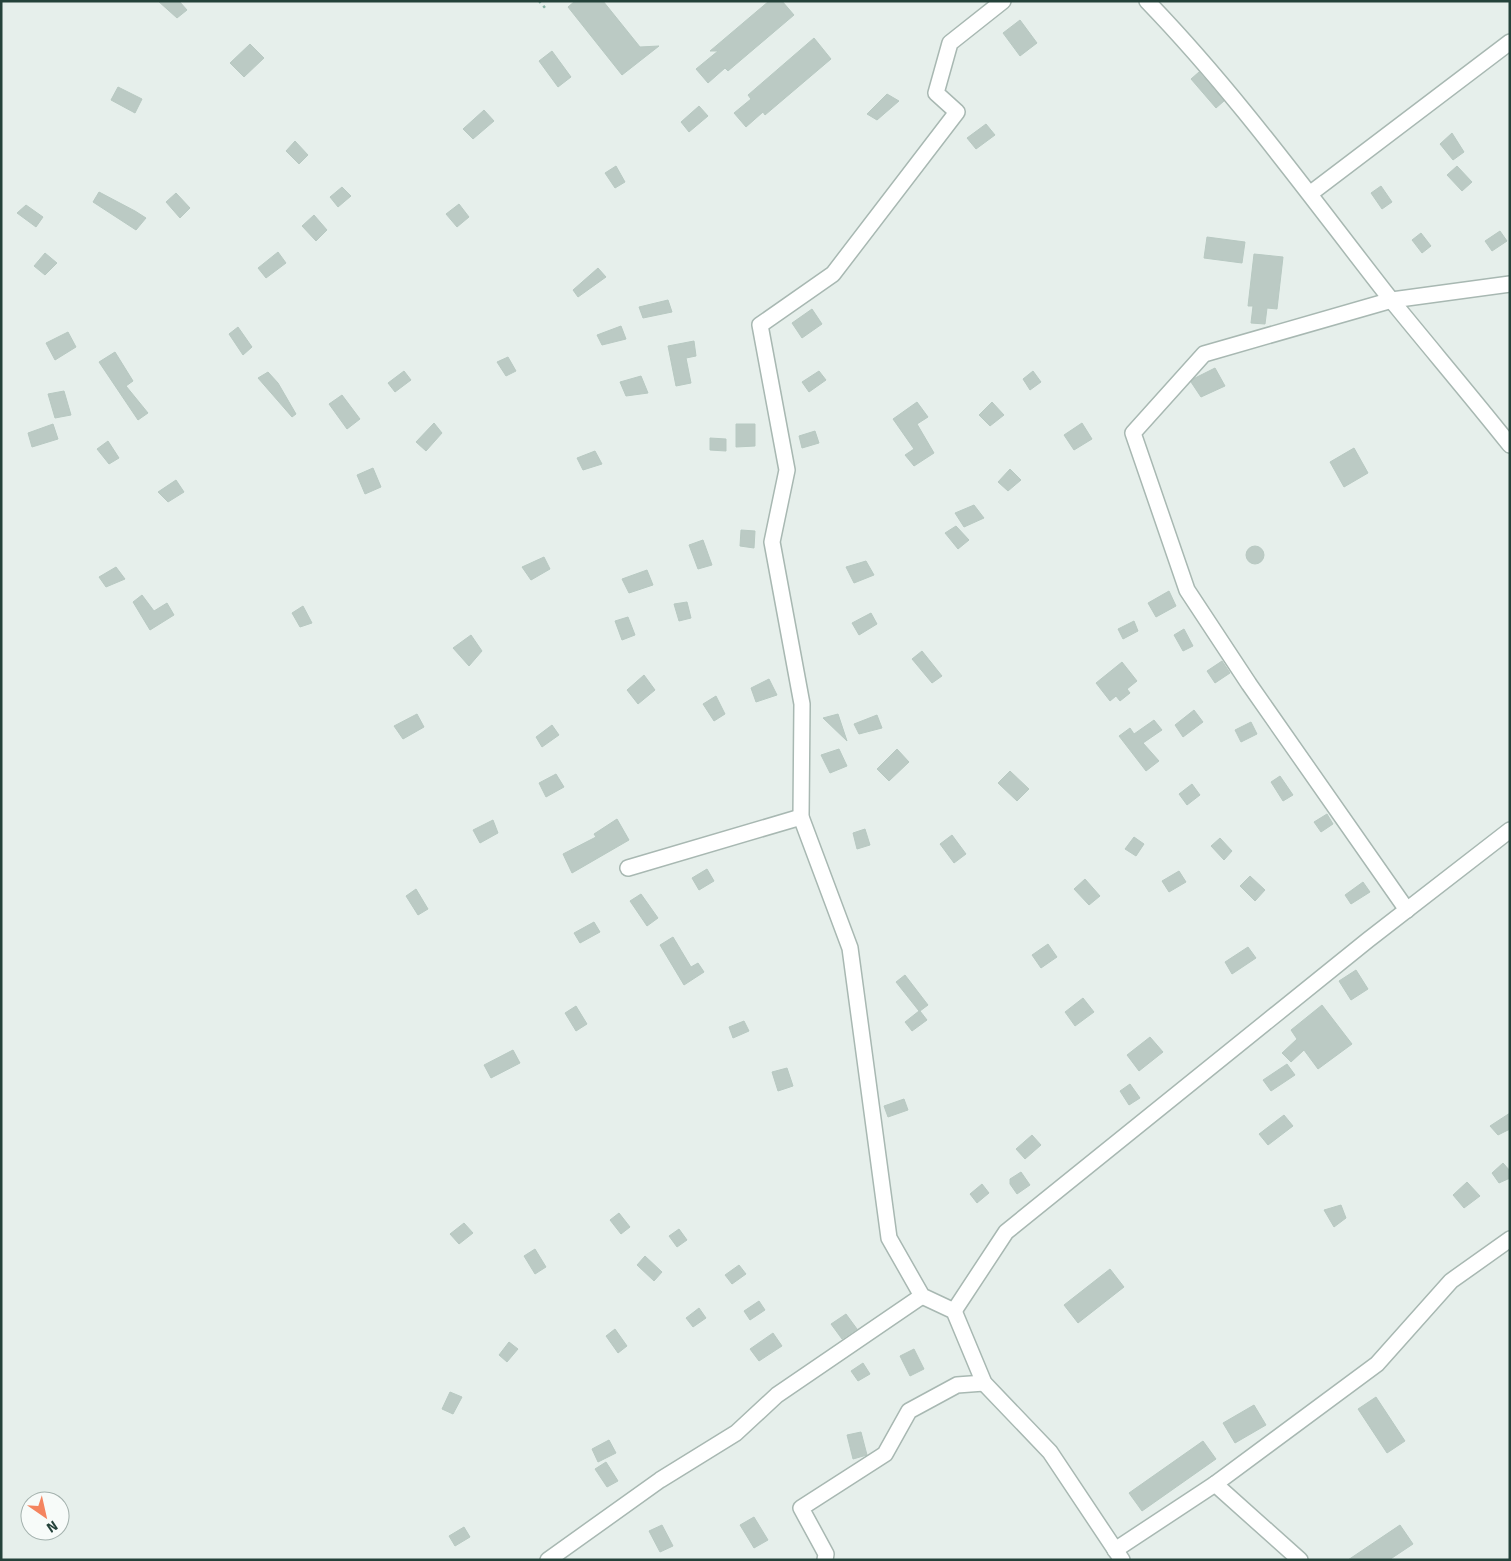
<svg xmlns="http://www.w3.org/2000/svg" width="1511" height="1561" viewBox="0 0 1511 1561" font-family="Signika,sans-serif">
	<rect width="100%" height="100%" fill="#e6efeb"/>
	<g fill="#bbcac4" stroke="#b8c9c2">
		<path d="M158 1H179L187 10 177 18Z"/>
		<path d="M575 1H603L640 47 659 46 622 75 568 7Z"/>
		<path d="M769 1H782L794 15 728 71 725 68 708 83 696 69 718 51H710Z"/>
		<path d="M1020 20 1037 43 1020 56 1003 33Z"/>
		<path d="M814 38 831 59 765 115 763 112 746 127 734 113 751 99 748 95Z"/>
		<path d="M250 44 264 58 244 77 230 63Z"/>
		<path d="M552 51 571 77 558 87 539 61Z"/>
		<path d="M1199 72 1224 101 1216 108 1191 79Z"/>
		<path d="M118 87 142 99 135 113 111 100Z"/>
		<path d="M887 94 899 101 877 120 867 114Z"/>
		<path d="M699 106 708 116 689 132 681 122Z"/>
		<path d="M484 110 494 121 473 139 463 129Z"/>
		<path d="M986 124 995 135 976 149 967 138Z"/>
		<path d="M1452 133 1464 152 1453 160 1440 144Z"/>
		<path d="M295 141 308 155 299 164 286 151Z"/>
		<path d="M616 166 625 182 615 188 605 173Z"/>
		<path d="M1457 166 1472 182 1462 191 1447 175Z"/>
		<path d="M1381 186 1392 202 1382 209 1371 193Z"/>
		<path d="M342 187 351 196 338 207 330 197Z"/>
		<path d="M99 192 135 211 146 218 136 230 93 202Z"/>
		<path d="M176 193 190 208 180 218 166 202Z"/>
		<path d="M459 204 469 217 457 227 446 214Z"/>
		<path d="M26 205 43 217 36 227 17 213Z"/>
		<path d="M314 215 327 230 316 241 302 226Z"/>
		<path d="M1500 231 1507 241 1492 251 1485 241Z"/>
		<path d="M1421 233 1431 246 1422 253 1412 240Z"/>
		<path d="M1207 237 1245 242 1242 263 1204 258Z"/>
		<path d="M278 252 286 263 266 278 258 268Z"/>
		<path d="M45 253 57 263 45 275 34 266Z"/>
		<path d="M1254 254 1283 257 1277 309 1267 308 1265 324 1251 323 1253 306H1248Z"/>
		<path d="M598 268 606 277 578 297 573 290Z"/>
		<path d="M668 300 672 312 643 318 639 307Z"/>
		<path d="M812 309 822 324 802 338 792 323Z"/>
		<path d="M621 326 626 339 602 345 597 335Z"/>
		<path d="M238 327 252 347 243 355 229 334Z"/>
		<path d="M68 332 76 347 55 360 46 343Z"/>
		<path d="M694 341 696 356 686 358 691 383 676 386 668 346Z"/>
		<path d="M115 352 133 381 126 386 148 413 138 420 99 362Z"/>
		<path d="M508 357 516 371 506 376 497 362Z"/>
		<path d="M1215 368 1225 386 1201 397 1191 382 1195 378Z"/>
		<path d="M404 371 411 380 395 392 388 383Z"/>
		<path d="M819 371 826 380 809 392 802 382Z"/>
		<path d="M1033 371 1041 382 1030 390 1023 379Z"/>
		<path d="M268 372 278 383 296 414 292 417 258 378Z"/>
		<path d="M641 376 648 393 626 396 620 382Z"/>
		<path d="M64 391 71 415 55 418 48 394Z"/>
		<path d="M342 395 360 419 347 429 329 404Z"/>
		<path d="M917 402 928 417 917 424 934 453 914 466 905 455 914 449 893 419Z"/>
		<path d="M992 402 1004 415 990 426 979 415Z"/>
		<path d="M434 423 442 433 426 451 416 442Z"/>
		<path d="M1082 423 1092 439 1074 450 1064 435Z"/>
		<path d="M53 424 58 439 32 447 28 433Z"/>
		<path d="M736 424H755V446L736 447Z"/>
		<path d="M815 431 819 443 802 448 799 436Z"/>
		<path d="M710 438 726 439V451L710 450Z"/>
		<path d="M108 441 119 458 109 464 97 449Z"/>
		<path d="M1354 448 1368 473 1344 487 1330 462Z"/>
		<path d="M595 451 602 464 583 470 577 458Z"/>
		<path d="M373 468 381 487 365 494 357 475Z"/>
		<path d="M1010 469 1021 480 1008 491 998 482Z"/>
		<path d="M176 480 184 492 168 502 158 492Z"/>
		<path d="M974 505 984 518 964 527 955 513Z"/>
		<path d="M956 526 969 540 958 549 945 533Z"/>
		<path d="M741 530 755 531 754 548 740 546Z"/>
		<path d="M703 540 712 565 698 569 689 545Z"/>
		<circle cx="1255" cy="555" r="9"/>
		<path d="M544 557 550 569 531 580 522 567Z"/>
		<path d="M866 561 874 575 854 583 846 567Z"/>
		<path d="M116 567 125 579 106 587 99 577Z"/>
		<path d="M647 570 653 585 629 593 622 579Z"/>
		<path d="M1169 591 1176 606 1156 617 1148 603Z"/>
		<path d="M142 595 154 611 167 603 174 615 150 630 133 602Z"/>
		<path d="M687 602 691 618 679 621 674 604Z"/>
		<path d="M303 606 312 623 300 627 292 613Z"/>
		<path d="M871 613 877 624 859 635 852 623Z"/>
		<path d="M628 617 635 635 622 640 615 621Z"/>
		<path d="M1134 621 1138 631 1123 639 1118 629Z"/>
		<path d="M1184 629 1193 646 1183 651 1174 635Z"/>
		<path d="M471 635 482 651 469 666 453 648Z"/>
		<path d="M922 651 942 676 932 683 912 659Z"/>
		<path d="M1222 661 1230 673 1215 683 1207 671Z"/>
		<path d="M1122 662 1137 681 1127 689 1130 693 1120 701 1116 696 1110 701 1096 683Z"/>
		<path d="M644 675 655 690 638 704 627 690Z"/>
		<path d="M769 679 777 695 756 702 751 688Z"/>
		<path d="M716 696 725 714 714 721 703 704Z"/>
		<path d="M1194 710 1203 722 1183 737 1175 725Z"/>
		<path d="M417 714 424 727 403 739 394 726Z"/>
		<path d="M838 714 847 741 823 718Z"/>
		<path d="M877 715 882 728 859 734 854 724Z"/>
		<path d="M1154 720 1162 730 1143 743 1159 761 1146 771 1119 736 1130 728 1134 734Z"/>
		<path d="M1251 722 1257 734 1241 742 1235 730Z"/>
		<path d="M552 725 559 735 542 747 536 737Z"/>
		<path d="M839 749 847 766 830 773 821 755Z"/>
		<path d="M897 749 909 762 889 781 877 769Z"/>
		<path d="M1010 771 1029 789 1017 801 998 783Z"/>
		<path d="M556 774 564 787 546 797 539 783Z"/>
		<path d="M1280 776 1293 795 1283 801 1271 782Z"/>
		<path d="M1192 784 1200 795 1187 805 1179 794Z"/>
		<path d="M1327 814 1333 824 1321 832 1314 822Z"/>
		<path d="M617 819 629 840 572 873 563 854 596 837 594 834Z"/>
		<path d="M493 820 498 833 480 843 473 830Z"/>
		<path d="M865 829 870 845 857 849 853 833Z"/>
		<path d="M952 835 966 854 954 863 940 844Z"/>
		<path d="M1134 837 1144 844 1136 856 1125 849Z"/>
		<path d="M1220 838 1232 851 1224 860 1211 846Z"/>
		<path d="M707 869 714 881 699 890 692 878Z"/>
		<path d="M1179 871 1186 882 1169 892 1162 881Z"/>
		<path d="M1250 876 1265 890 1255 901 1240 886Z"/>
		<path d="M1085 879 1100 896 1089 905 1074 889Z"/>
		<path d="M1363 882 1370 892 1351 904 1345 895Z"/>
		<path d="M416 889 428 909 418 915 406 896Z"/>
		<path d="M641 894 658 918 647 926 630 901Z"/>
		<path d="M594 922 600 932 580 943 574 933Z"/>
		<path d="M673 937 691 967 698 963 704 972 684 985 660 945Z"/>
		<path d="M1048 944 1057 957 1041 968 1032 955Z"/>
		<path d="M1248 947 1256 958 1232 974 1225 962Z"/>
		<path d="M1356 970 1368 989 1351 1000 1339 981Z"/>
		<path d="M905 975 928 1005 920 1011 927 1020 912 1031 905 1022 919 1011 896 982Z"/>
		<path d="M1083 998 1094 1012 1075 1026 1065 1012Z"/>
		<path d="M1322 1005 1352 1044 1318 1069 1304 1050 1291 1062 1282 1053 1297 1039 1291 1030Z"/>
		<path d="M576 1006 587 1024 576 1031 565 1013Z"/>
		<path d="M744 1021 749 1031 733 1038 729 1027Z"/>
		<path d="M1150 1037 1163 1052 1139 1071 1127 1055Z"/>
		<path d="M513 1050 520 1063 491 1078 484 1065Z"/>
		<path d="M1287 1064 1295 1075 1271 1091 1263 1080Z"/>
		<path d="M787 1068 793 1086 778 1091 772 1072Z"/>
		<path d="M1130 1084 1140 1098 1129 1105 1120 1091Z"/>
		<path d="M904 1099 908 1110 888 1117 884 1106Z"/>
		<path d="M1510 1113V1129L1498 1135 1490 1126Z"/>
		<path d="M1284 1115 1293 1126 1268 1145 1259 1134Z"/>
		<path d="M1032 1135 1041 1145 1025 1159 1016 1149Z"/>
		<path d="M1503 1163 1510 1171V1178L1499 1183 1492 1173Z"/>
		<path d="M1021 1172 1030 1185 1017 1194 1010 1184V1179Z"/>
		<path d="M1467 1182 1480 1196 1464 1208 1453 1195Z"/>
		<path d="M982 1184 989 1193 977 1203 970 1194Z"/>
		<path d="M1341 1205 1346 1218 1334 1227 1324 1210Z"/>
		<path d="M619 1213 630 1227 621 1234 610 1220Z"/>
		<path d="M464 1223 473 1233 459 1244 450 1234Z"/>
		<path d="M679 1229 687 1240 677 1247 669 1236Z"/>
		<path d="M535 1249 546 1267 535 1274 524 1256Z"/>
		<path d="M645 1256 662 1272 654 1281 637 1265Z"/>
		<path d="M739 1265 746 1274 732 1284 725 1275Z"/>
		<path d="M1110 1269 1124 1287 1078 1323 1064 1305Z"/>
		<path d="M759 1301 765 1310 750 1320 744 1311Z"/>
		<path d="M699 1308 706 1318 693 1327 686 1318Z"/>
		<path d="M846 1314 857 1329 842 1339 831 1324Z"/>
		<path d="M615 1329 627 1346 618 1353 606 1336Z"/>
		<path d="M773 1333 782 1346 759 1361 750 1349Z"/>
		<path d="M509 1342 518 1349 507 1362 499 1355Z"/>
		<path d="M914 1349 924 1369 910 1376 900 1356Z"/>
		<path d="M863 1363 870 1374 858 1381 851 1371Z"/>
		<path d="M450 1392 462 1397 453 1414 442 1409Z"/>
		<path d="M1376 1397 1405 1441 1387 1453 1358 1409Z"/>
		<path d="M1254 1405 1266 1425 1235 1443 1223 1423Z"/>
		<path d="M861 1432 867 1455 853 1459 847 1435Z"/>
		<path d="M609 1440 616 1453 598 1462 592 1449Z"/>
		<path d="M1203 1441 1216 1459 1142 1511 1129 1493Z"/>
		<path d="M606 1462 618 1481 607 1487 595 1469Z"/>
		<path d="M754 1517 768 1540 754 1548 740 1525Z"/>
		<path d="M662 1525 673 1546 660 1552 649 1531Z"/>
		<path d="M1400 1525 1413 1544 1389 1560H1348Z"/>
		<path d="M464 1527 470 1537 455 1546 449 1536Z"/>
	</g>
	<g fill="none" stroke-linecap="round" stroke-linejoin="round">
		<g stroke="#a8b8b2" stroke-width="18">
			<g id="minor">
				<path d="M1003 1 950 43 936 93 957 112 833 274 760 325 787 470 772 542 802 704 801 817 850 948 889 1238 922 1296 954 1311 984 1383 1050 1452 1122 1560"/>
				<path d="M1147 1C1237 94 1312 199 1392 301 1431 349 1471 396 1510 445"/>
				<path d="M1311 193 1510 42"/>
				<path d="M628 868 801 817"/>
				<path d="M1407 910 1249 684 1187 590 1133 433 1204 354 1392 300 1510 284"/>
				<path d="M954 1311 1006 1232 1368 940 1510 830"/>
				<path d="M1215 1484 1300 1560"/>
				<path d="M1115 1550 1215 1484 1377 1364 1451 1281 1510 1239"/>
				<path d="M548 1560 660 1480 736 1433 777 1395 922 1296"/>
				<path d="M825 1560 826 1554 801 1508 885 1454 909 1411 957 1385 984 1383"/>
			</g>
		</g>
		<path stroke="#86b3a5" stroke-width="2.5" stroke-dasharray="2.5 4" stroke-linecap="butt" d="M539 1 546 9"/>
		<use href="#minor" stroke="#fff" stroke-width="15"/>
	</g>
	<rect width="1511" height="1561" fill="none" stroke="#24423a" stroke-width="5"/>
	<g transform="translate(45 1516) rotate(146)"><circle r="24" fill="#f7fbf9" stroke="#a3b1ad"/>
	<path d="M0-4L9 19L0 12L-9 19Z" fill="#f4845f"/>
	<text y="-8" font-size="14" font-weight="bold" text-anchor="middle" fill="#24423a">N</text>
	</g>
</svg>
